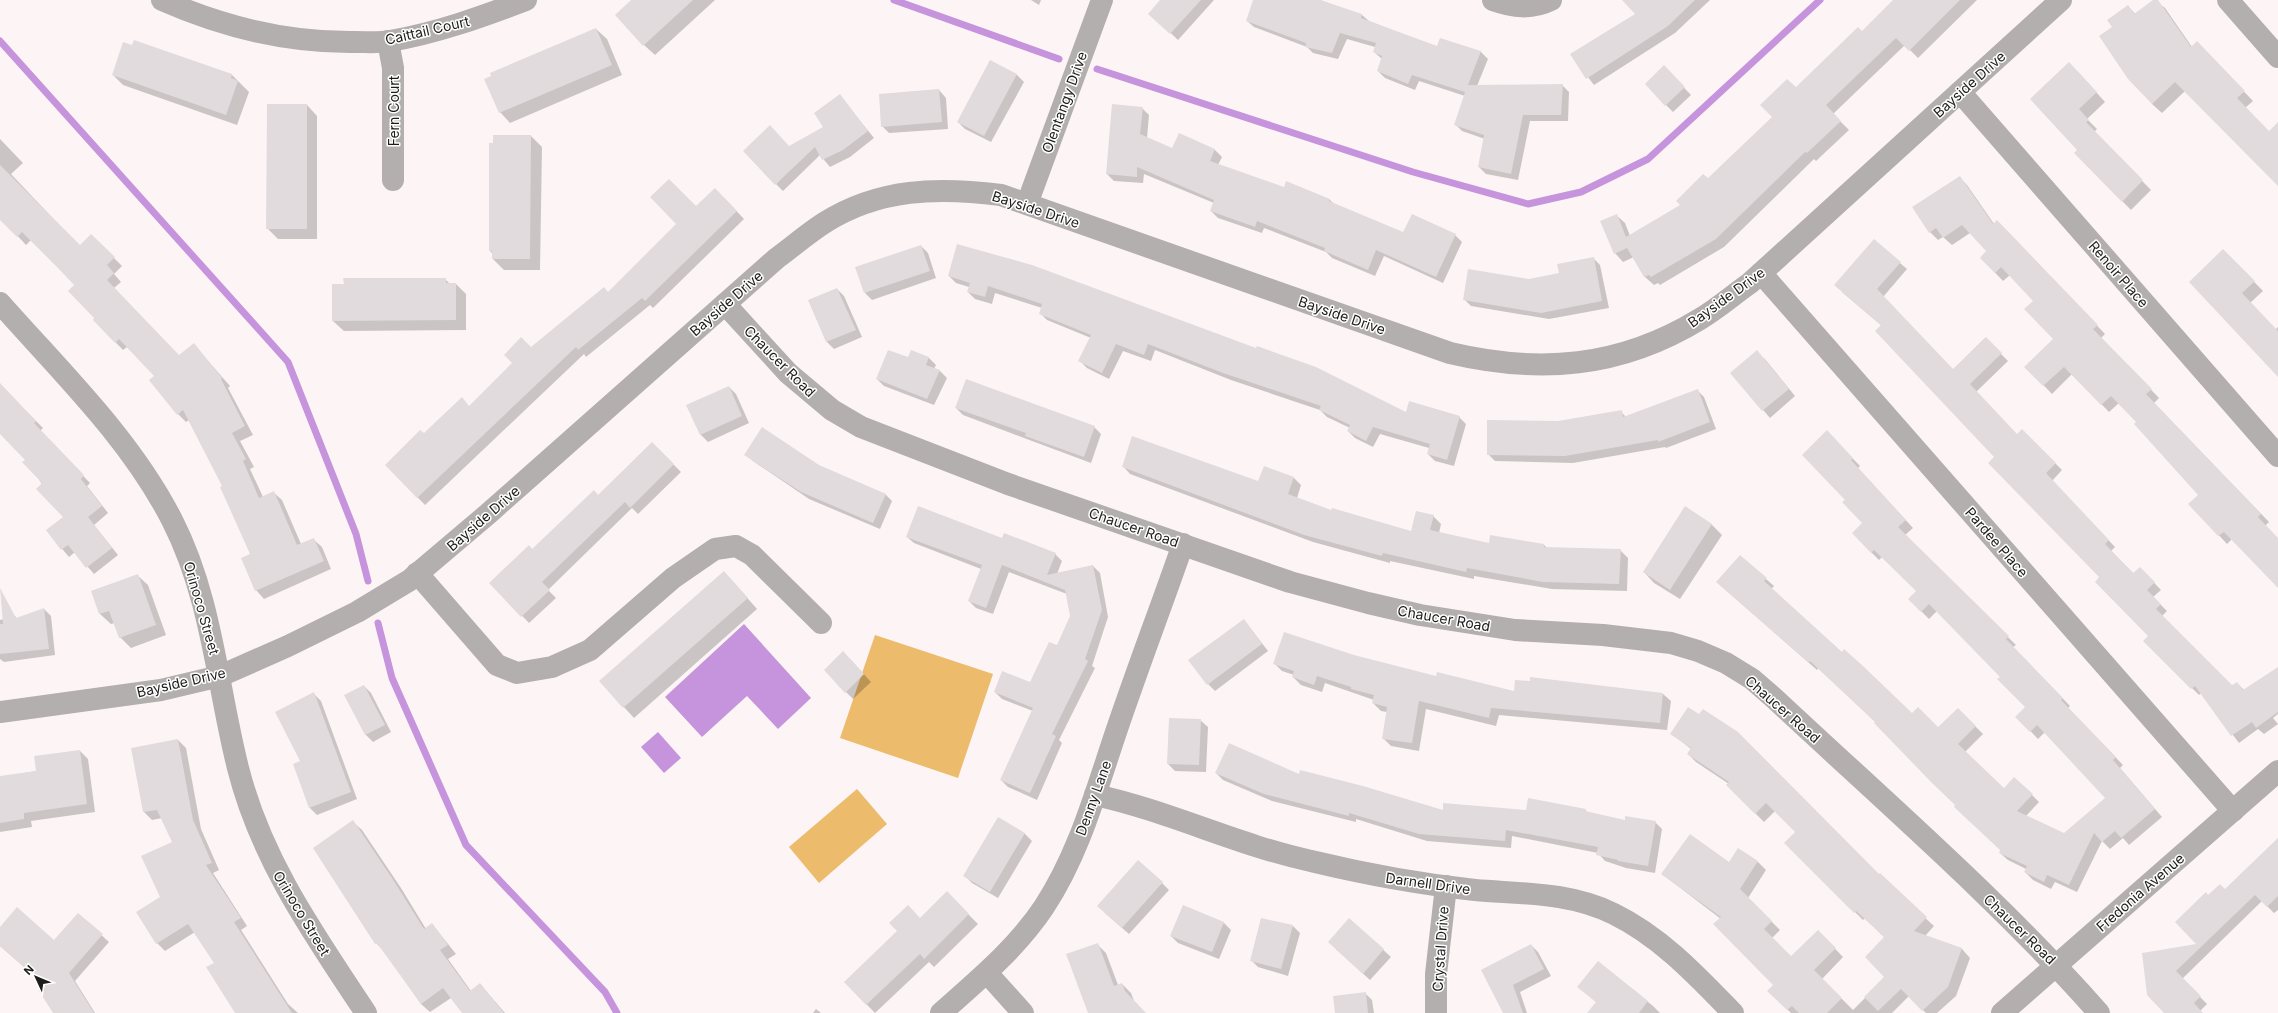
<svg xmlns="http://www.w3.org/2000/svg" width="2278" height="1013" viewBox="0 0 2278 1013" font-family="Inter,sans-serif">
	<rect width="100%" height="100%" fill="#fdf5f5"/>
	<g fill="#ecbb6b">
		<path d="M875 635 993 674 958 778 840 738Z"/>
		<path d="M857 789 887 824 819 883 789 847Z"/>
	</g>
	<g fill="#c594dc">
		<path d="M744 624 811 698 778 729 747 696 702 737 665 697Z"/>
		<path d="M658 732 681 758 664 773 641 747Z"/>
	</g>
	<g fill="#0003">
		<path d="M633 0H715L655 55 644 45Z"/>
		<path d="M1031 0H1041L1039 5Z"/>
		<path d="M1162 0H1214L1178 40 1157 20Z"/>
		<path d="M1254 0H1320L1362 15 1369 21 1437 48 1440 39 1481 52 1488 59 1477 86 1562 85 1569 92 1568 121H1530L1518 180 1486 174 1479 167 1485 139 1462 131 1455 124 1465 96 1419 81 1415 90 1385 78 1378 71 1382 59 1374 52 1375 47 1347 39 1338 59 1313 53 1307 47 1254 27 1247 21Z"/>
		<path d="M1630 0H1710L1675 33 1594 85 1571 55 1637 14Z"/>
		<path d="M1894 0H1977L1918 58 1905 45 1833 114 1849 130 1816 161 1814 159 1724 247 1660 285 1658 283 1654 285 1645 277 1634 257 1623 262 1615 253 1616 215 1625 223 1630 236 1682 206 1774 117 1796 89 1862 32Z"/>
		<path d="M2154 0 2165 8 2192 47 2206 52 2253 101 2245 108 2269 133H2278V184L2185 91 2162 113 2152 104 2113 27 2128 6 2135 14Z"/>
		<path d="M596 29 607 39 622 75 510 123 500 112Z"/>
		<path d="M990 61 1017 75 1024 82 991 142 965 129 958 122Z"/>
		<path d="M2078 72 2105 102 2087 119 2097 129 2094 132 2151 190 2131 210 2075 153 2078 150Z"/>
		<path d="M1671 74 1691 95 1673 112 1666 105Z"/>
		<path d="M113 75H232L249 92 237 125 123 85Z"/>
		<path d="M939 90 946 98 948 129 889 133 882 126Z"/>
		<path d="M840 96 874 138 850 157 830 167 820 155 783 191 776 184 825 128Z"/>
		<path d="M307 105 317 116V239H278L267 228Z"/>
		<path d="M1142 108 1149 115 1147 138 1173 149 1180 134 1215 150 1222 157 1218 165 1284 189 1329 199 1335 205 1404 233 1455 235 1462 242 1443 283 1384 256 1375 276 1332 258 1326 252 1264 228 1262 233 1218 218 1211 211 1214 203 1144 174 1143 183 1114 181 1107 174Z"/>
		<path d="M531 136 542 147 540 270H504L493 259V254L490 251Z"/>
		<path d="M0 139 23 163 11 174 80 247 91 235 122 266 114 274 121 282 114 288 179 357 194 345 230 386 228 388 253 435 240 441 254 467 250 469 263 497 273 492 282 500 301 544 313 539 322 547 331 569 264 599 256 590 251 555 223 486 189 420 186 422 178 414 150 381 156 376 127 347 123 350 94 320 96 318 76 285 31 240 26 245 0 217Z"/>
		<path d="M1959 177 1967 185 1994 224 2005 229 2105 334 2101 338 2159 398 2154 403 2269 522 2265 526 2278 539V587L2232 539 2227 544 2190 504 2200 495 2138 422 2119 403 2109 412 2072 374 2052 394 2026 367 2054 339 2035 301 2010 275 2003 281 1981 258 1988 251 1970 233 1952 245 1943 237 1938 240 1930 232 1914 208Z"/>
		<path d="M723 197 744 219 653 308 650 305 586 357 584 354 425 505 386 465 424 435 470 407 531 348 608 293 696 208Z"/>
		<path d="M958 245 1407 413 1459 417 1466 424 1454 466 1435 461 1428 454 1429 448 1380 434 1373 447 1355 438 1348 431 1350 428 1327 417 1320 410 1231 380 1155 350 1151 361 1123 351 1109 379 1087 368 1080 361 1091 338 1047 320 1040 313 1042 308 995 293 992 304 975 299 968 292 969 287 956 283 949 276Z"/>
		<path d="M921 246 928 253 936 278 872 300 865 293Z"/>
		<path d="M2223 250 2263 291 2250 303 2275 330 2278 327V375L2191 282Z"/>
		<path d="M1593 258 1600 265 1609 308 1549 319 1471 306 1464 299 1529 280 1560 274Z"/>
		<path d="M1900 263 1907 269 1883 297 1953 370 1985 338 2008 361 1976 392 2017 435 2022 430 2062 470 2052 481 2115 547 2111 551 2134 574 2140 568 2161 590 2153 597 2167 611 2162 616 2232 687 2237 683 2244 690 2278 671V714L2273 718 2278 724 2264 734 2258 729 2239 743 2201 693 2199 695 2145 641 2150 636 2101 577 1882 326 1842 292Z"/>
		<path d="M445 279 450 284H456L466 294V330L344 331 333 321Z"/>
		<path d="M837 289 844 296 862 337 834 349 827 342 809 301Z"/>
		<path d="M929 358 936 365 934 369 940 371 947 378 934 405 884 386 877 379 908 359Z"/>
		<path d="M1764 358 1795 396 1770 418 1731 373Z"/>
		<path d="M0 385 43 428 40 431 90 483 87 486 108 513 94 525 118 555 94 574 75 552 69 557 47 531 64 517 26 460 0 433Z"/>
		<path d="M729 387 736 394 749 423 708 442 701 435 688 406Z"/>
		<path d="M1697 390 1704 397 1716 429 1666 448 1665 447 1573 463 1495 461 1488 454 1621 412 1626 417Z"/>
		<path d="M956 408 1094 427 1101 434 1091 463 963 415Z"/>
		<path d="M1827 432 1860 466 1858 468 1913 528 1905 535 2016 645 2013 647 2070 706 2068 708 2123 765 2120 768 2162 817 2129 845 2123 838 2110 849 2102 841 2077 892 2055 882 2051 889 2033 880 2025 872 2026 869 2008 860 2000 853 2001 850 1876 722 1818 668 1817 670 1717 582 1766 579 1774 586 1771 589 1912 715 1938 728 1958 709 1983 734 1965 752 2004 789 2032 795 2039 802 2026 816 2064 834 2107 798 2045 732 2038 739 2017 717 2026 707 2002 677 1937 611 1929 619 1909 599 1918 591 1883 556 1879 560 1871 552 1864 524 1846 500Z"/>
		<path d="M652 443 681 472 638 514 632 508 548 590 556 598 529 623 491 583 598 496Z"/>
		<path d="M746 454 819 466 885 494 892 501 880 529 809 499 753 461Z"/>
		<path d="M1123 466 1258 483 1294 478 1301 485 1297 498 1332 511 1412 532 1433 516 1441 524 1439 533 1490 544 1544 545 1547 548 1620 550 1628 558 1627 591 1552 589 1474 576V579L1390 561V563L1313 542 1130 474Z"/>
		<path d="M1686 508 1712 525 1722 535 1680 599 1654 583 1644 572Z"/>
		<path d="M907 537 1003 539 1055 554 1062 561 1057 574 1093 566 1100 573 1108 617 1092 666 1095 668 1059 740 1062 743 1037 800 1008 787 1001 780 1033 711 1002 699 995 692 1030 683 1058 647 1071 616 1067 594 1009 572 993 614 976 608 969 601 981 569 914 543Z"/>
		<path d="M137 575 148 585 166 635 131 648 120 637 115 623 111 624 100 614 92 591Z"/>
		<path d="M734 583 757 609 634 718 600 681Z"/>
		<path d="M44 609 51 616 55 655 4 662 0 659V620L15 616 17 619Z"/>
		<path d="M1244 620 1268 651 1215 691 1208 684Z"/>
		<path d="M1353 656 1437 678 1515 692 1663 694 1671 701 1667 730 1499 715 1496 726 1426 709 1419 751 1391 746 1383 738 1387 712 1381 711 1373 703 1374 700 1325 683 1322 692 1301 685 1293 677 1294 675 1282 671 1275 664Z"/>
		<path d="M850 659 871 682 853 699 846 692Z"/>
		<path d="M364 686 371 693 391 732 373 742 366 735 346 695Z"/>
		<path d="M314 694 321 701 357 799 317 815 310 808 294 765 301 762Z"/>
		<path d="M1200 720 1208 727 1206 772 1175 771 1168 764Z"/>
		<path d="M1672 734 1879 876 1934 926 1925 936 1962 949 1970 958 1956 996 1937 1013H1926L1909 996 1892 1013H1791L1769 991 1775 985 1721 919 1662 874 1758 862 1766 870 1748 898 1780 930 1772 938 1791 958 1818 931 1843 957 1822 979 1853 1010 1886 977 1885 938 1865 918 1863 920 1786 843 1796 832 1775 811 1764 822 1727 785 1729 784 1696 762 1688 754 1691 749Z"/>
		<path d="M178 740 186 748 201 829 219 870 213 873 247 926 241 930 288 1004 298 1013H239L215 963 195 932 165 951 157 943 161 898 173 843 162 818 152 820 144 812 132 749Z"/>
		<path d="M80 751 88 759 95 812 31 821 32 827 0 832V777L37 771Z"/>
		<path d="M1216 773 1299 775 1444 811 1585 810 1588 813 1625 821 1655 822 1662 829 1655 873 1626 868 1605 861 1598 853 1512 836 1511 848 1427 841 1356 819V822L1272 801 1223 780Z"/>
		<path d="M999 818 1025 834 1032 841 998 898 972 883 965 876Z"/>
		<path d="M353 822 362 830 401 888 426 929 432 924 456 954 448 959 471 991 480 984 505 1013H463L451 998 430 1012 421 1004 385 952 376 943Z"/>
		<path d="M2278 839V910L2274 913 2262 901 2182 979 2207 1004 2200 1011 2202 1013H2166L2148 994 2198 945 2208 896 2225 890Z"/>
		<path d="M1162 883 1169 890 1129 934 1105 913Z"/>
		<path d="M947 893 978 924 934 967 929 962 875 1013 845 982 920 919Z"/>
		<path d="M78 914 109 942 75 981 95 1013H54L47 987 0 946V928L54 941Z"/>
		<path d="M1349 919 1391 957 1370 980 1336 949Z"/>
		<path d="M1224 923 1231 930 1219 959 1178 943 1171 936Z"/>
		<path d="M1293 926 1300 933 1288 976 1258 967 1251 960Z"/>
		<path d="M1097 944 1106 953 1118 985 1122 984 1131 993 1134 1001 1145 1013H1089Z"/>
		<path d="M1531 945 1538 952 1551 976 1520 992 1527 1013H1504L1482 970Z"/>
		<path d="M1599 963 1653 1006 1660 1013H1596L1597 1003 1579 987Z"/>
		<path d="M1365 993 1372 1000 1374 1013H1336Z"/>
		<path d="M816 1009 821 1013H813Z"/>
	</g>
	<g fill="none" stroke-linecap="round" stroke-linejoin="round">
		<g stroke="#c594dc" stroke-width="7">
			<path d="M894 0 1059 59"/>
			<path d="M0 41 288 362 356 534 368 581"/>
			<path d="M1097 69 1413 172 1528 204 1581 192 1648 159 1820 0"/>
			<path d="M378 623 392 678 466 845 605 992 617 1013"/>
		</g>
	</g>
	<g fill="#e1dbde">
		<path d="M631 0H693L643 46 615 15Z"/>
		<path d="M1160 0H1201L1170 34 1148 14Z"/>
		<path d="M1253 0H1320L1362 14 1361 18 1437 46 1440 38 1481 51 1468 85 1563 84 1561 115H1523L1511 174 1478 167 1484 135 1454 125 1465 92 1412 75 1408 84 1377 71 1382 56 1373 52 1376 43 1340 33 1332 53 1305 47 1306 43 1246 21Z"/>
		<path d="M1622 0H1695L1668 26 1586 79 1570 54 1635 14Z"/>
		<path d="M1893 0H1960L1909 51 1896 38 1826 105 1841 121 1807 153 1805 152 1716 239 1651 277 1649 275 1644 277 1627 248 1614 254 1600 221 1617 214 1626 237 1680 205 1676 201 1703 174 1708 178 1772 117 1760 105 1787 79 1796 87 1858 27 1862 31Z"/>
		<path d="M2153 0H2158L2191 47 2197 41 2245 91 2237 98 2269 131 2278 122V186L2175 82 2152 104 2128 79 2099 36 2112 27 2107 20 2128 5 2134 14Z"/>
		<path d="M596 28 612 65 499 113 484 79 491 76 490 73Z"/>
		<path d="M134 40 232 74 231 78 238 81 226 115 112 75 123 42 132 45Z"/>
		<path d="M990 60 1017 74 984 136 957 122Z"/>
		<path d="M2069 62 2097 92 2079 109 2089 120 2086 122 2143 180 2122 202 2074 153 2077 150 2030 99Z"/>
		<path d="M1664 65 1685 87 1665 106 1645 84Z"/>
		<path d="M939 89 942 122 881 127 879 94Z"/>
		<path d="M840 94 868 131 843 150 822 160 815 147 775 185 743 151 770 125 789 146 823 127 814 113Z"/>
		<path d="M267 104H307V229H266Z"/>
		<path d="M1112 104 1143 107 1140 134 1172 148 1179 133 1215 149 1210 161 1284 187 1286 181 1330 199 1329 201 1403 232 1412 214 1456 234 1436 277 1376 250 1368 270 1324 251 1325 248 1257 221 1255 227 1210 211 1214 200 1137 167V177L1106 174Z"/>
		<path d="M493 135H531L530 259H492V251H489V143H493Z"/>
		<path d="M0 165 80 245 91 234 115 257 107 265 114 273 107 280 179 355 194 343 222 378 221 379 245 426 232 433 246 459 243 461 259 498 274 491 297 545 314 538 324 561 255 591 241 558 250 554 220 487 222 486 183 410 177 415 149 380 154 376 119 339 115 343 93 320 94 318 68 291 74 285 57 267 22 232 17 237 0 220Z"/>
		<path d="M1960 176 1993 224 1997 220 2098 325 2093 329 2152 389 2146 394 2261 514 2258 517 2278 538V588L2224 532 2218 536 2188 504 2198 495 2134 424 2136 422 2111 396 2101 405 2064 367 2043 386 2024 367 2053 339 2024 309 2033 301 2001 267 1995 273 1980 258 1986 251 1962 225 1943 238 1936 228 1929 233 1912 207Z"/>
		<path d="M669 179 696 206 715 188 737 211 645 301 642 298 578 350 576 347 417 498 385 465 420 430 424 433 462 397 469 406 512 363 504 355 521 337 531 347 604 287 608 292 676 224 650 197Z"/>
		<path d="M1874 239 1901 262 1877 289 1953 369 1986 337 2002 353 1970 384 2017 434 2022 429 2056 463 2046 473 2109 540 2105 544 2133 573 2140 567 2155 582 2147 590 2161 604 2156 609 2232 685 2237 682 2243 690 2278 667V712L2256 728 2252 722 2231 736 2195 686 2191 689 2143 641 2148 636 2095 582 2099 577 1988 463 1994 457 1875 331 1881 325 1834 285Z"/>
		<path d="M957 244 1032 265 1256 348 1257 346 1316 367 1406 412 1409 401 1460 416 1447 460 1427 454 1430 444 1373 427 1366 441 1347 431 1350 425 1319 410 1321 406 1223 373 1148 344 1144 355 1116 344 1102 373 1078 361 1091 335 1039 314 1042 304 988 286 985 297 967 292 970 283 948 276Z"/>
		<path d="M921 245 930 271 864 293 855 267Z"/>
		<path d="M2223 249 2255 281 2242 293 2278 331V377L2189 282Z"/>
		<path d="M1594 257 1602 301 1541 313 1463 300 1468 269 1529 279 1559 273 1557 264Z"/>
		<path d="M343 278H446V283H456V320L332 321V284H344Z"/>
		<path d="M837 288 856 330 826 342 808 300Z"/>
		<path d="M888 350 908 357 911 350 929 357 926 365 940 370 927 399 876 379Z"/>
		<path d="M1757 350 1789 389 1762 411 1730 373Z"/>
		<path d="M966 379 1095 426 1084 457 1025 436 1026 433 955 408Z"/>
		<path d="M0 383 36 421 34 423 84 475 81 479 102 506 88 517 112 548 86 568 68 545 61 550 46 530 63 517 36 489 42 483 22 462 25 460 0 434Z"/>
		<path d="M729 386 742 416 700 435 686 405Z"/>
		<path d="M1698 389 1710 422 1658 442V440L1565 456 1487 455V420L1558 421 1622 410 1623 417Z"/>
		<path d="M762 427 819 465 886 494 873 523 801 492 744 455Z"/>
		<path d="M1827 430 1853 458 1851 460 1906 520 1898 527 2009 636 2006 639 2063 698 2061 700 2116 757 2113 760 2155 809 2121 838 2115 831 2102 842 2094 833 2069 885 2047 875 2044 882 2024 872 2027 866 1999 853 2000 850 1954 807 1955 805 1932 783 1874 723 1875 722 1810 661 1809 663 1716 582 1740 555 1767 578 1764 581 1842 652 1844 649 1863 666 1912 713 1918 707 1938 727 1958 708 1976 726 1958 744 2004 788 2014 777 2033 794 2017 811 2064 833 2105 798 2037 725 2030 732 2015 717 2025 707 1997 679 2000 677 1929 604 1921 612 1908 599 1916 591 1874 550 1871 553 1852 533 1862 523 1842 502 1845 500 1802 455Z"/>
		<path d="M1132 436 1258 481 1264 466 1294 477 1288 494 1331 510 1332 508 1411 531 1416 511 1434 515 1430 530 1489 543 1490 535 1544 544V547L1621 549 1619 584 1543 582 1467 568 1466 572 1383 553 1382 556 1304 535 1122 467Z"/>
		<path d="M652 442 674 464 630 508 625 502 542 582 550 590 521 617 489 583 529 545 532 549 594 490 598 495Z"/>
		<path d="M918 506 1002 538 1004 533 1056 553 1047 575 1093 565 1102 610 1085 659 1088 661 1052 734 1056 736 1030 793 1000 780 1033 708 994 692 1002 671 1030 682 1049 642 1057 645 1070 616 1065 590 1002 565 986 608 968 601 982 565 906 537Z"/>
		<path d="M1685 506 1712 524 1670 590 1643 572Z"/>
		<path d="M724 571 748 598 623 708 599 681Z"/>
		<path d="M138 574 156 625 119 638 109 611 99 614 91 591Z"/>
		<path d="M0 588 16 618 44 608 49 649 0 654V624H3Z"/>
		<path d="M1244 619 1262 644 1207 685 1188 660Z"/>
		<path d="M1284 632 1354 655 1436 676 1437 672 1514 691 1515 680 1530 681V677L1663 693 1660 723 1491 708 1489 718 1419 701 1412 743 1382 739 1387 707 1372 703 1374 695 1351 689V687L1317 676 1314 685 1292 677 1294 671 1273 664Z"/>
		<path d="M843 651 864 674 845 693 824 670Z"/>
		<path d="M364 685 385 725 365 735 344 695Z"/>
		<path d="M314 692 351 792 309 808 293 764 300 761 275 712Z"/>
		<path d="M1688 707 1699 714 1703 709 1738 732 1879 874 1880 873 1927 917 1914 931 1962 948 1948 987 1922 1011 1901 989 1878 1011 1864 997 1884 977 1865 957 1884 937 1856 911 1854 913 1784 843 1795 832 1766 803 1755 814 1726 785 1729 782 1687 754 1691 748 1670 734Z"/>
		<path d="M1169 718 1201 719 1199 765 1167 764Z"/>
		<path d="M178 739 193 820 212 863 206 865 241 918 234 922 292 1013H235L206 967 214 963 188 924 156 944 136 912 160 897 141 856 172 842 157 810 143 812 131 748Z"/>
		<path d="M1229 743 1299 774 1300 770 1363 786 1443 810V803L1526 810 1528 798 1586 809 1585 811 1625 820V816L1656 821 1648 866 1618 861V860L1596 855 1598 847 1506 830 1505 841 1419 834 1349 813V816L1264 794 1215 773Z"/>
		<path d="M80 750 87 804 24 813V819L0 823V776L36 771 34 756Z"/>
		<path d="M998 817 1025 833 990 892 963 876Z"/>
		<path d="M353 820 392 878 424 929 432 923 448 945 440 950 470 991 480 983 504 1013H462L443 988 421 1004 377 943 375 944 313 848Z"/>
		<path d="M1690 834 1729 862 1738 848 1758 861 1740 889 1772 921 1764 929 1791 956 1818 930 1836 948 1814 970 1842 998 1827 1013H1799L1792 1006 1787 1010 1767 991 1773 985 1713 924 1721 917 1661 874Z"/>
		<path d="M2278 838V896L2267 907 2255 895 2176 971 2201 996 2194 1003 2203 1013H2164L2147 995 2142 953 2196 944 2175 922 2206 892 2208 895 2220 884 2225 889Z"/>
		<path d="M1138 860 1163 882 1122 928 1097 906Z"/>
		<path d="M947 891 969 914 924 959 920 954 866 1005 844 982 897 931 889 923 908 905 920 918Z"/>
		<path d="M1183 905 1224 922 1212 952 1170 936Z"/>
		<path d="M17 907 54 940 78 913 103 934 69 973 94 1013H53L39 991 46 986 0 946V927Z"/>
		<path d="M1261 918 1293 925 1281 969 1250 961Z"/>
		<path d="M1349 918 1384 949 1363 974 1328 942Z"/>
		<path d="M1098 943 1114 986 1122 983 1125 991 1146 1013H1088L1066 954Z"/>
		<path d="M1531 944 1544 969 1513 985 1523 1013H1503L1481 970Z"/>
		<path d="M1598 961 1648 1001 1639 1013H1587L1596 1002 1577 987Z"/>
		<path d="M1366 992 1368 1013H1335L1333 996Z"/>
	</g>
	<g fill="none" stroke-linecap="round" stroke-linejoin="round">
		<g stroke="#b2afae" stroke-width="22">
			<path d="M162 0C223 27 290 43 356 42 367 42 379 43 390 41 437 33 481 17 526 0"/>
			<path d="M1493 0C1513 7 1531 10 1551 0"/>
			<path d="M2228 0 2278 57"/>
			<path d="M388 41 393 68V180"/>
			<path d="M1960 92 2278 456"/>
			<path d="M1027 204 1102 0"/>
			<path d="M1761 273 2233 811"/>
			<path d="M0 303C61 372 130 438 172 520 212 598 217 685 238 768 261 860 315 936 366 1013"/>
			<path d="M725 304 788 373 832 410 861 427 1008 484 1290 582 1368 603 1420 615 1515 630 1603 635 1671 643 1698 651 1726 663 1752 679 1775 699C1885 802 2000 901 2099 1013"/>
			<path d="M417 573 497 665 517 673 552 667 590 650 673 578 715 549 736 546 752 555 821 623"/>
			<path d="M0 712 161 690 220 676 288 646 357 612 410 580 489 513 777 258C792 247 807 234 824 223 879 188 938 187 1001 195L1450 353C1539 374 1620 368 1700 319 1717 309 1733 295 1750 283L2061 0"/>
			<path d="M1095 795C1169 811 1237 845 1311 861 1365 874 1419 884 1475 890 1522 894 1570 892 1614 914 1661 937 1697 976 1733 1013"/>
			<path d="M987 973 1023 1013"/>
			<path d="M941 1013C978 980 1016 949 1044 907 1077 857 1094 798 1113 741 1135 675 1160 610 1183 544"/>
			<path d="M1436 1013V974L1446 886"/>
			<path d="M2002 1013 2278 771"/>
		</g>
	</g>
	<g text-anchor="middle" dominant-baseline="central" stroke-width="3" stroke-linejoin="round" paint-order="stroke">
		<g font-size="14" fill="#1f1c1c" stroke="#fff">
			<text transform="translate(427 30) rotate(-13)">Caittail Court</text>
			<text transform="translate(1969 84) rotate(-42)">Bayside Drive</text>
			<text transform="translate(1064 102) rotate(-70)">Olentangy Drive</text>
			<text transform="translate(393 111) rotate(-90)">Fern Court</text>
			<text transform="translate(1036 209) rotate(18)">Bayside Drive</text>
			<text transform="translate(2119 274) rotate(49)">Renoir Place</text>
			<text transform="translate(1726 297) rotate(-36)">Bayside Drive</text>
			<text transform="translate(726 303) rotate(-41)">Bayside Drive</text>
			<text transform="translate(1342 315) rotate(19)">Bayside Drive</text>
			<text transform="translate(780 361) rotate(45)">Chaucer Road</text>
			<text transform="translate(483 518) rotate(-41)">Bayside Drive</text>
			<text transform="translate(1134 527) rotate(19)">Chaucer Road</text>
			<text transform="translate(1997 542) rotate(49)">Pardee Place</text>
			<text transform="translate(202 608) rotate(74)">Orinoco Street</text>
			<text transform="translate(1444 618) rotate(10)">Chaucer Road</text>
			<text transform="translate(181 682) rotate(-13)">Bayside Drive</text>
			<text transform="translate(1783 709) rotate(41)">Chaucer Road</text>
			<text transform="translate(1093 798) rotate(-70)">Denny Lane</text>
			<text transform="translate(1428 883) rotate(8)">Darnell Drive</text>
			<text transform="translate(2140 892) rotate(-41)">Fredonia Avenue</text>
			<text transform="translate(302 913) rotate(59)">Orinoco Street</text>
			<text transform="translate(2020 929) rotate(44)">Chaucer Road</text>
			<text transform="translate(1440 949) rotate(-86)">Crystal Drive</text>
		</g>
	</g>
	<g transform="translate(36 977) rotate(314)" stroke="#ffffff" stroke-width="3" paint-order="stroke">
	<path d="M0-3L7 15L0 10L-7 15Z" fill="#1f1c1c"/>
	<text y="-6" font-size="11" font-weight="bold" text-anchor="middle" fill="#1f1c1c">N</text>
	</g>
</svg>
